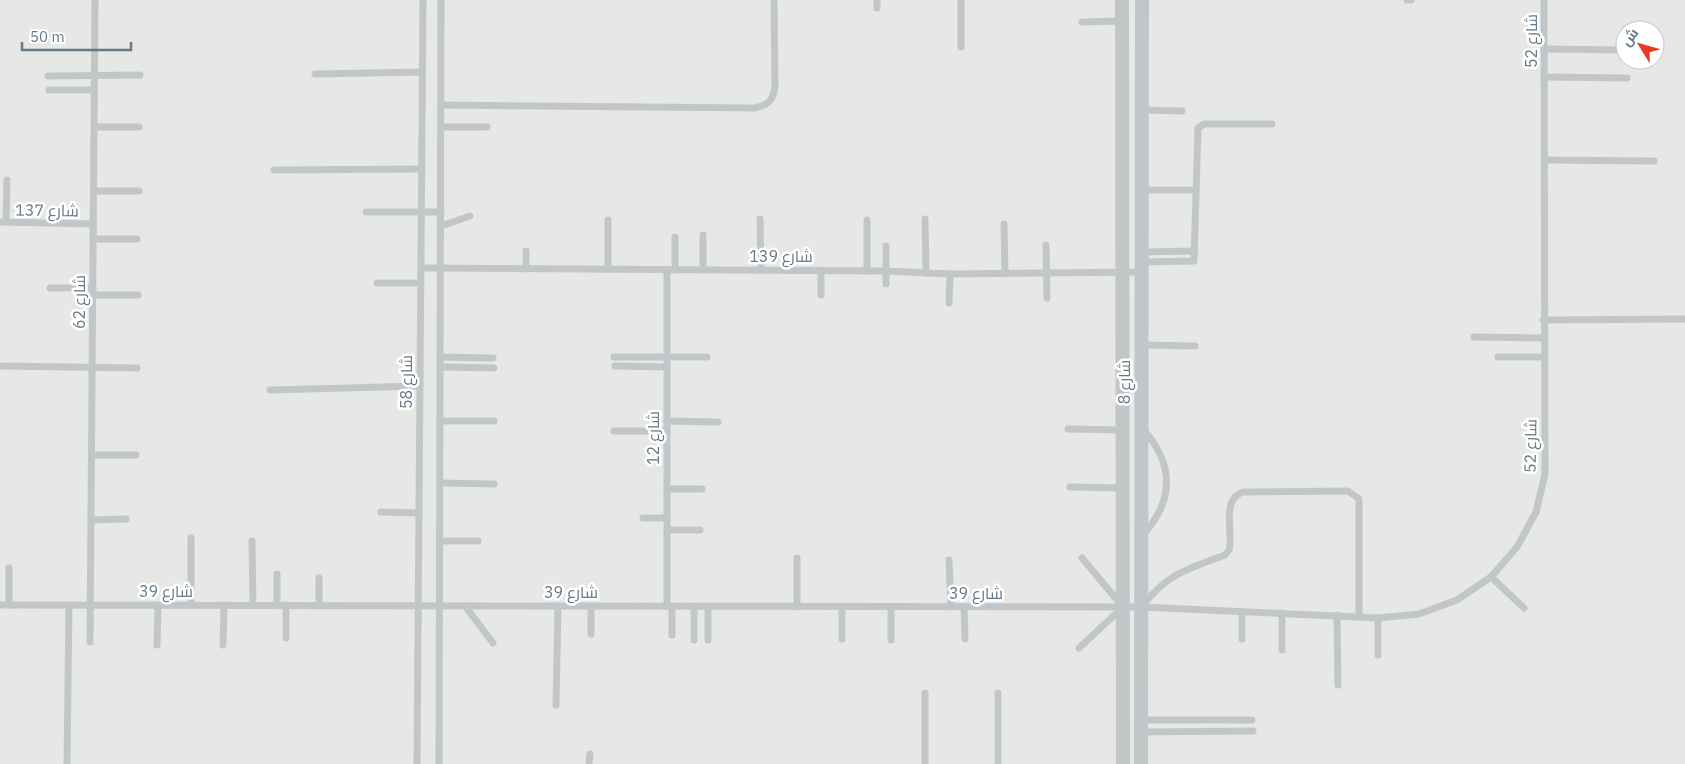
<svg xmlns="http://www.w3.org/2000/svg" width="1685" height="764" viewBox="0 0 1685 764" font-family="'IBM Plex Sans',Cairo,sans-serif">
	<rect width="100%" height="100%" fill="#f7f6f3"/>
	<path fill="#e7e8e6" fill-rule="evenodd" d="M0 0H1685V764H0ZM1625 30H1655V60H1625Z"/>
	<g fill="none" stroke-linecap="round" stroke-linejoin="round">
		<g stroke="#c1c7c9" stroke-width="7">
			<path d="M877 0V8"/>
			<path d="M961 0V47"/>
			<path d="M1407 0H1411"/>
			<path d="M1082 22 1122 21"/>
			<path d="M1544 49 1625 50"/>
			<path d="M1655 50H1658"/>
			<path d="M315 74 422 72"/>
			<path d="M48 76 140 75"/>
			<path d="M1544 77 1627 78"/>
			<path d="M49 90H94"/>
			<path d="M441 105 755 108C768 105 773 101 775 87L774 0"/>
			<path d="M1142 110 1182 111"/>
			<path d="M94 127H139"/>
			<path d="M441 127H487"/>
			<path d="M1544 160 1654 161"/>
			<path d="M274 170 422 169"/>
			<path d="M1141 190H1195"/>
			<path d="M94 191H139"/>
			<path d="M366 212H441"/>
			<path d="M760 219 761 270"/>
			<path d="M925 219 926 273"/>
			<path d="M608 220V269"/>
			<path d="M0 222 93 224"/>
			<path d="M6 222 7 180"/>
			<path d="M1004 224 1005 274"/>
			<path d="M441 226 470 216"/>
			<path d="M703 235V270"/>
			<path d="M675 237V270"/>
			<path d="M93 239H137"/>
			<path d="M1046 245 1047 298"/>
			<path d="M886 246V284"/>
			<path d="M526 251V269"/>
			<path d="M1141 252 1195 251"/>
			<path d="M1141 262 1194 261 1198 128 1204 124H1272"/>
			<path d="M421 268 886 271 950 274 1142 272"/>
			<path d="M867 271V220"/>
			<path d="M377 283H421"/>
			<path d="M50 288H93"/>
			<path d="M93 295H138"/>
			<path d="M821 295V270"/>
			<path d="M949 303 950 274"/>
			<path d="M1543 320 1685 319"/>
			<path d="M1474 337 1543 338"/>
			<path d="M1142 345 1195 346"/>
			<path d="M440 357 493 358"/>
			<path d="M614 357H707"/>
			<path d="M1498 357H1543"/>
			<path d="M0 366 137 368"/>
			<path d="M615 366 667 367"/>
			<path d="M440 367 494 368"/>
			<path d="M270 390 420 386"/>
			<path d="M440 421H494"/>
			<path d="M667 421 718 422"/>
			<path d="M1068 429 1123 430"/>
			<path d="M614 431H667"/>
			<path d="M92 455H136"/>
			<path d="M440 483 494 484"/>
			<path d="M1070 487 1123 488"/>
			<path d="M667 489H702"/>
			<path d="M381 512 419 513"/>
			<path d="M643 518H667"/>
			<path d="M91 520 126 519"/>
			<path d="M667 530H700"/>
			<path d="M1142 536C1174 501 1175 465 1143 429"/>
			<path d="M191 538V605"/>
			<path d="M252 541 253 605"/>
			<path d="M440 541H478"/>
			<path d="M797 558V607"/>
			<path d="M949 560 951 607"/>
			<path d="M277 574V605"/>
			<path d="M1491 577 1524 608"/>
			<path d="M0 605 1141 607 1378 618 1419 614 1457 600 1491 577 1517 547 1536 512 1545 474 1544 0"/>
			<path d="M9 605V568"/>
			<path d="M1143 605C1169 573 1187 569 1225 555L1229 550C1234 532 1220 500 1243 492L1348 491 1359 499V616"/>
			<path d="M319 606V578"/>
			<path d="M465 606 493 643"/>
			<path d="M591 606V634"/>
			<path d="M667 606V270"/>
			<path d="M672 606V635"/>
			<path d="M694 606V640"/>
			<path d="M708 607V640"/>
			<path d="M964 607 965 639"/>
			<path d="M1242 611V639"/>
			<path d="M1337 615 1338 685"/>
			<path d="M286 638V605"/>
			<path d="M842 639V607"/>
			<path d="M891 640V607"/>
			<path d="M90 642 95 0"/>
			<path d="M157 645 158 605"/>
			<path d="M223 645 224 605"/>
			<path d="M1079 648 1123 607 1082 558"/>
			<path d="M1282 650V613"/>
			<path d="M1378 655V618"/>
			<path d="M925 693V764"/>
			<path d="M998 693V764"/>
			<path d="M556 705 558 606"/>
			<path d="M1141 720H1252"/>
			<path d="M1141 732 1253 731"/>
			<path d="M67 764 69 605"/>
			<path d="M417 764 423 0"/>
			<path d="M439 764 441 0"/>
			<path d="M589 764 590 754"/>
		</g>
		<g stroke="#c1c7c9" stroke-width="14">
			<path d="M1122 0 1123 764"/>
			<path d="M1141 764 1142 0"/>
		</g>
	</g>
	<g text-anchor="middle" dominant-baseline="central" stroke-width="5" stroke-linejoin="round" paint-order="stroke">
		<g font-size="16" fill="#647a85" stroke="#fff">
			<text transform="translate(1531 41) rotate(-90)">شارع 52</text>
			<text transform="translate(47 210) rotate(1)">شارع 137</text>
			<text x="781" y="256">شارع 139</text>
			<text transform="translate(79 302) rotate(-90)">شارع 62</text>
			<text transform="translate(406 382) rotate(-90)">شارع 58</text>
			<text transform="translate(1124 382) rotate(-90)">شارع 8</text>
			<text transform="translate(653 438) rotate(-90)">شارع 12</text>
			<text transform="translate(1530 446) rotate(-89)">شارع 52</text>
			<text x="166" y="591">شارع 39</text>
			<text x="571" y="592">شارع 39</text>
			<text x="976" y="593">شارع 39</text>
		</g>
	</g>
	<g transform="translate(1640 45) rotate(307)"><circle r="24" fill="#ffffff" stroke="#c1cace"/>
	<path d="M0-4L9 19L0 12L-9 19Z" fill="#ea3b20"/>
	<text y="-8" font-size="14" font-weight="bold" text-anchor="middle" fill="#647a85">ش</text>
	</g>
	<path d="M22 42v8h109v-8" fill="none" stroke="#647a85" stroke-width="2.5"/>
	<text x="30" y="42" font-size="15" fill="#647a85" stroke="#ffffff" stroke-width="4" paint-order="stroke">50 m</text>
</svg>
